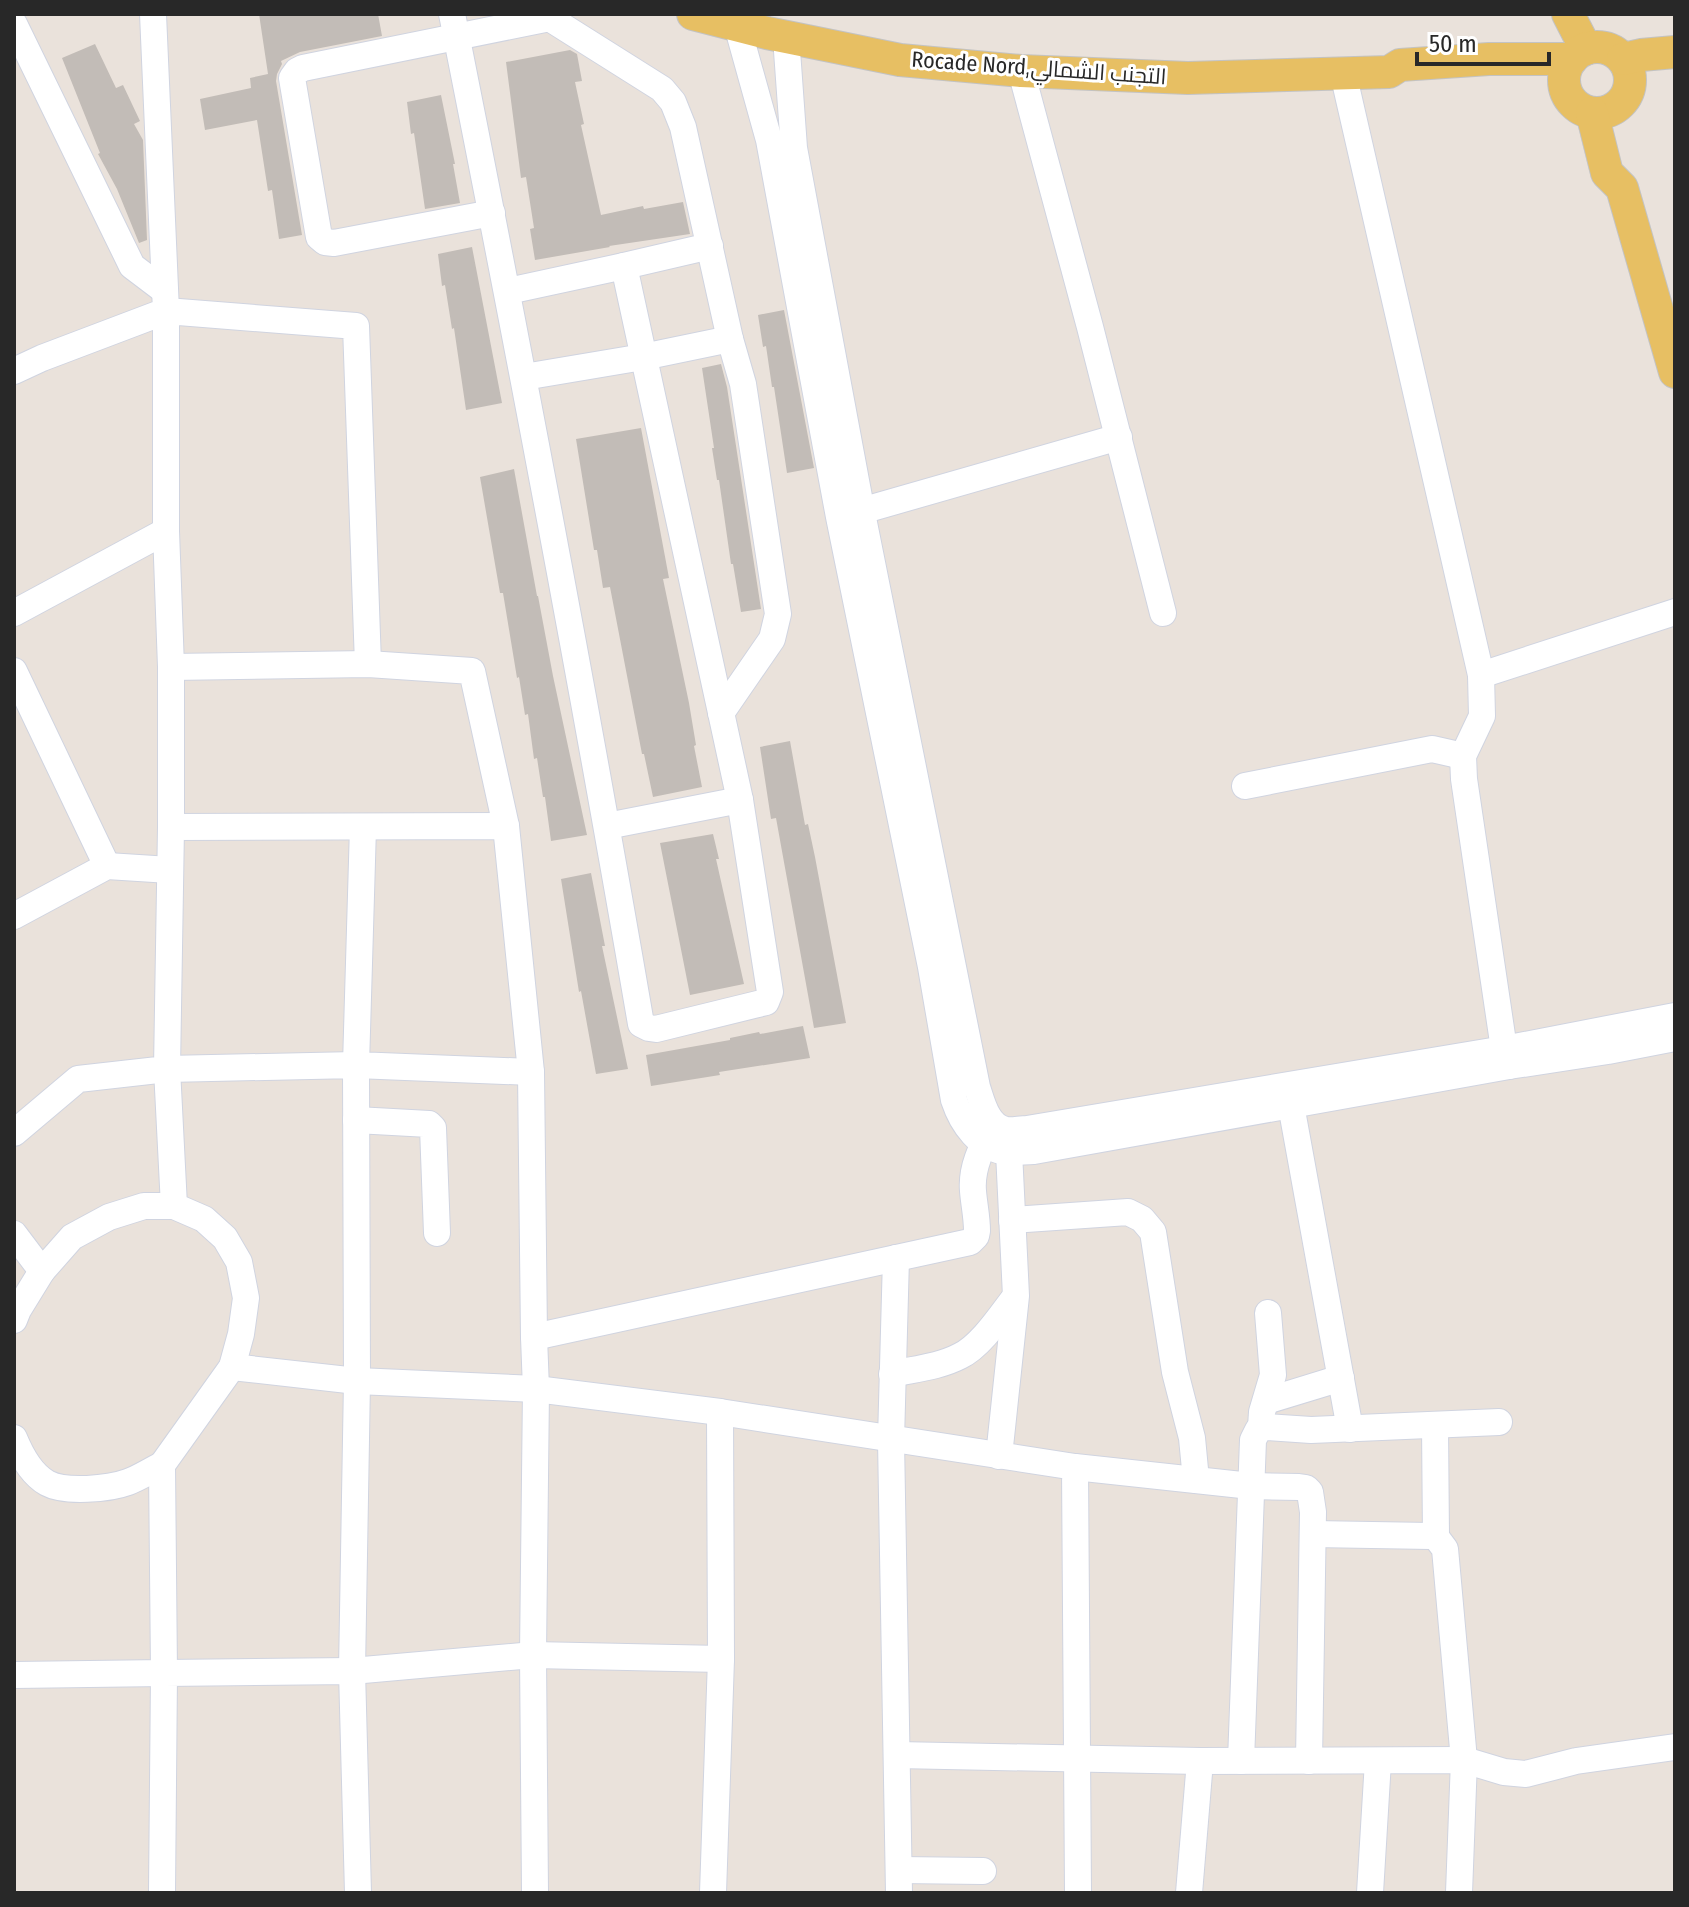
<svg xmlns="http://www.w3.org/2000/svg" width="1689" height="1907" viewBox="0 0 1689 1907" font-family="'Fira Sans Condensed',Cairo,sans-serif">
	<rect width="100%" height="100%" fill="#eae2db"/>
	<g fill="#c2bcb7">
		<path d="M259 14H378L382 36 300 52 281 61 282 64 277 74 276 81 302 235 279 239 272 190 268 191 257 120 205 130 200 99 251 88 250 78 268 74Z"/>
		<path d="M95 44 116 88 123 85 140 121 134 124 143 140 147 240 139 243 117 189 98 154 100 153 62 58Z"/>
		<path d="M570 50 577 54 582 81 575 82 584 124 581 125 601 215 643 206 644 209 683 202 690 234 609 246 610 247 535 260 530 229 534 228 526 177 521 178 506 62Z"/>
		<path d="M441 95 455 164H453L460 203 425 209 414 133 411 134 407 102Z"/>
		<path d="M472 247 502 403 466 410 454 328 452 329 445 285 442 286 438 254Z"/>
		<path d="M784 310 814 468 787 473 774 387H772L766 346 763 347 758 315Z"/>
		<path d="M721 364 727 387 761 609 741 612 733 564H731L719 480H717L712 448H714L702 368Z"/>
		<path d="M641 428 669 578 663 579 689 703 696 745 694 746 702 787 653 797 644 754H642L610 587 603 588 597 550H594L576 439Z"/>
		<path d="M514 469 537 596H538L553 676 587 835 551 841 545 797H543L537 758 534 759 528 714 525 715 519 677 517 678 503 593H500L480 477Z"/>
		<path d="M790 741 805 825 808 824 815 857 846 1023 814 1028 776 818 771 819 760 747Z"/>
		<path d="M713 834 719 859H716L744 984 690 995 660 843Z"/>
		<path d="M591 873 605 946H602L628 1069 596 1074 581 991 579 992 561 879Z"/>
		<path d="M803 1026 810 1058 719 1072 720 1075 651 1086 646 1055 730 1040V1038L759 1032 760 1034Z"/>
	</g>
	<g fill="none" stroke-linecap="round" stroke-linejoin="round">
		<g stroke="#d0d4e0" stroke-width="28">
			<g id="minor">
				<path d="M452 14C519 350 583 686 641 1024L649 1028 656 1029 766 1002 770 992 740 800 624 266 508 291"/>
				<path d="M543 14 662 89 673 102 683 127 730 339 743 384 778 614 772 639 721 713"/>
				<path d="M14 24 132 266 165 291"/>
				<path d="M737 25 769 140 839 517 931 967 954 1100C962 1124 979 1149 1008 1152 1016 1153 1025 1151 1034 1151L1509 1066 1608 1051 1675 1038"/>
				<path d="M786 37 794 148 862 513 977 1087C982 1102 987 1126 1006 1130 1012 1131 1020 1129 1027 1129L1504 1049 1675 1016"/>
				<path d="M1021 71 1090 327 1163 613"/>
				<path d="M1343 73 1481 675 1482 716 1463 756 1464 779 1504 1049 1509 1066"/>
				<path d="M492 213 334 243 325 242 319 237 292 78 297 71 303 68 550 18"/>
				<path d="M624 266 710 246"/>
				<path d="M14 371 42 358 166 311 153 14"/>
				<path d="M524 377 643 357 730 339"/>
				<path d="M847 515 1119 437"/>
				<path d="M166 531V311L356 326 368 664"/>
				<path d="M14 613 166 531 171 667V827"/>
				<path d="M171 667 368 664 472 671 506 826"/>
				<path d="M14 671 107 866"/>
				<path d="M1481 675 1675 612"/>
				<path d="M1245 786 1432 749 1463 756"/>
				<path d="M607 826 740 800"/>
				<path d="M363 827 356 1065 531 1072"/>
				<path d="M14 916 107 866 170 870"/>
				<path d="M1291 1105 1350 1429"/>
				<path d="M356 1120 429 1124 433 1128 437 1233"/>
				<path d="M14 1133 78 1079 167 1069 171 827 506 826 531 1072 534 1337 536 1389 533 1655 535 1893"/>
				<path d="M1012 1220 1128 1212 1142 1219 1153 1232 1175 1372 1192 1438 1196 1480"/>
				<path d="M14 1234 42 1271"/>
				<path d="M896 1258 891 1440 899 1893"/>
				<path d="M14 1320 18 1310 42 1271 72 1237 109 1217 144 1206H174"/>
				<path d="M534 1337 970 1242 976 1236 977 1231C977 1217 974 1204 973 1191 971 1168 981 1147 993 1128"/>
				<path d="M232 1367 357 1381 536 1389 720 1412 1075 1467 1078 1893"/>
				<path d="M892 1374C914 1369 939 1367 960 1356 981 1346 1001 1315 1015 1297"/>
				<path d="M1266 1401 1341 1378"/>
				<path d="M1435 1425 1436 1537"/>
				<path d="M1261 1427 1262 1412 1273 1375 1268 1313"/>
				<path d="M14 1438C21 1455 31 1474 47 1483 65 1493 109 1489 128 1482 139 1478 151 1470 162 1465"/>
				<path d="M999 1456 1016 1296 1009 1152"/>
				<path d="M1075 1467 1251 1486 1299 1487 1306 1488 1310 1492 1313 1512 1309 1761"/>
				<path d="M1313 1534 1431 1536 1436 1537 1445 1549 1464 1760 1459 1893"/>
				<path d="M14 1675 164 1673 162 1465 232 1367 241 1334 246 1298 239 1262 225 1238 204 1219 174 1206 167 1069 356 1065 357 1381 352 1671 533 1655 721 1659"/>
				<path d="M897 1755 1200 1761 1464 1760 1504 1772 1526 1774 1576 1761 1675 1747"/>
				<path d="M1241 1761 1253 1440 1258 1430 1267 1427 1311 1430 1499 1422"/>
				<path d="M899 1870 983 1871"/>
				<path d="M162 1893 164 1673 352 1671 358 1893"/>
				<path d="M713 1893 721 1659 720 1412"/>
				<path d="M1189 1893 1200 1761"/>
				<path d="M1370 1893 1378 1761"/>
			</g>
		</g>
		<g stroke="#c3c3c3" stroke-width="34">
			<g id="major">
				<path d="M693 14 767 33 900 60 1021 71 1188 78 1389 72 1400 65 1489 59H1572"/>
				<path d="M1568 14 1586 49"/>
				<circle cx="1597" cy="80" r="33"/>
				<path d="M1623 59 1641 55 1675 52"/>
				<path d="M1592 113 1607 173 1622 188 1675 372"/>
			</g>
		</g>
		<use href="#minor" stroke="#fff" stroke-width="26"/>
		<use href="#major" stroke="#e7bf63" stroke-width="32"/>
	</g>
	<g text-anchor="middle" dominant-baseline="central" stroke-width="6" stroke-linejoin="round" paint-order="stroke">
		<g font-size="22" fill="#282828" stroke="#fff">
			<text transform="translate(1039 68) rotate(4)">Rocade Nord,التجنب الشمالي</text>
		</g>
	</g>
	<rect width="1689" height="1907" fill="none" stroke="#282828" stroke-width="32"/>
	<path d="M1417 52v12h132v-12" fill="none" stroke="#282828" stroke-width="4"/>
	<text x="1429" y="52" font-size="24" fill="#282828" stroke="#ffffff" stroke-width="6" paint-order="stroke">50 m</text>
</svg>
